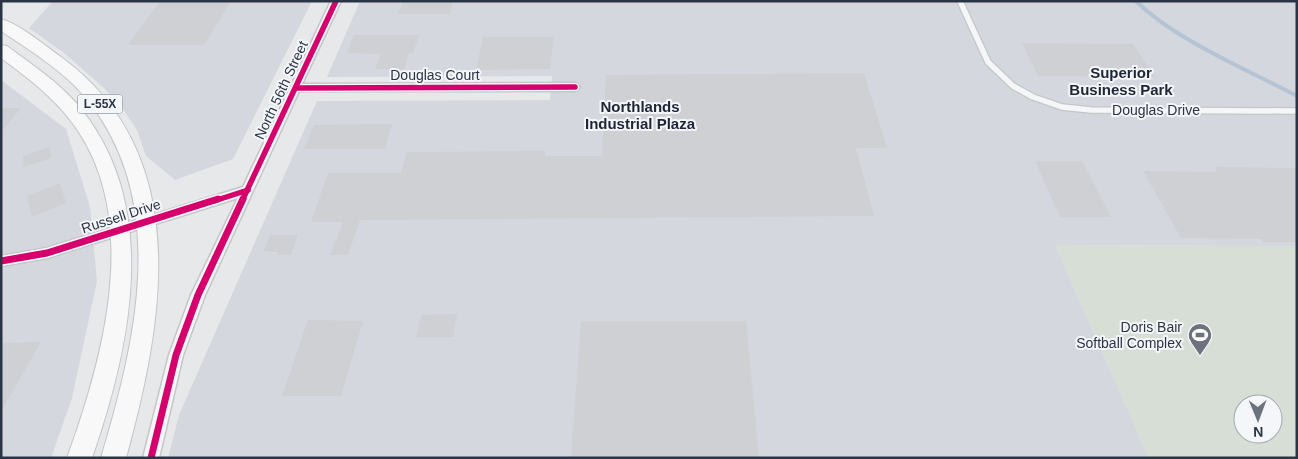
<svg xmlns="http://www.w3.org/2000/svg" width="1298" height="459" viewBox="0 0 1298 459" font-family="Helvetica,sans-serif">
	<rect width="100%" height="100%" fill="#e6e8ea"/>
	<g fill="#d4d7dd">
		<path d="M53 1H312L233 159 175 180 146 156 137 130 125 112 104 88 64 53 29 28Z"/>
		<path d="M360 1H1297V246L1055 245 1149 458H168L179 415 317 101 550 100 552 76 327 77Z"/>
		<path d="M1 80 66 129 90 207 97 281 72 398 51 458H1Z"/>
	</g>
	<path fill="#d6ded6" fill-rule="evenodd" d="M1055 245 1297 246V458H1149ZM1243 404H1273V434H1243Z"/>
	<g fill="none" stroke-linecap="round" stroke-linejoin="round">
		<path stroke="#b4c4d5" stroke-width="4" d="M1136 1C1174 39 1248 70 1297 96"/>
	</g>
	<g fill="#ced0d3">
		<path d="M160 1H231L204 45H128Z"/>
		<path d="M403 1H453L450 14H398Z"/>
		<path d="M354 35H419L413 53H409L404 70 375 69 381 54 347 53Z"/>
		<path d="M483 37H554L550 69 476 70Z"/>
		<path d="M1022 43 1133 44 1155 77 1038 76Z"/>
		<path d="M864 73 887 148H856L874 216 360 220 348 255H330L343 222H311L328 173H401L407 152 545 151V156H602L606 75Z"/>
		<path d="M1 108H21L1 132Z"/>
		<path d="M392 124 385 149H304L314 125Z"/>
		<path d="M50 147 51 158 24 167 23 156Z"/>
		<path d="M1035 161H1082L1111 217H1060Z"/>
		<path d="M1214 167 1297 168V242H1263L1261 239 1181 238 1143 171 1217 172Z"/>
		<path d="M60 183 66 203 32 217 27 196Z"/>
		<path d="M270 235H298L291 255H277L279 252 264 251Z"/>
		<path d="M457 314 453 337H416L421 315Z"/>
		<path d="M308 320 363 321 341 396H282Z"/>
		<path d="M581 321H746L759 458H571Z"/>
		<path d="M41 342 1 411V343Z"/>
	</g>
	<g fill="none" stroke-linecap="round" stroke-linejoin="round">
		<g stroke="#c4c6c8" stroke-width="8">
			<path id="lane" d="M960 1 988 62 1013 86 1033 97 1062 107 1091 110 1297 111"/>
		</g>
		<g stroke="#c4c6c8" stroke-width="3">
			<path id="street" d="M331 1H341L302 84 575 83 580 87 575 91H299L205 295 183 355 159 458H143L169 355 191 295 238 198 47 258 1 266V256L47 248 243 187Z"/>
		</g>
		<g stroke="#c2c5c8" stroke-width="2">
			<g id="primary">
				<path d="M1 19C20 24 48 48 65 60 194 158 163 323 126 458H101C135 344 170 205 89 102 66 72 32 52 1 31Z"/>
				<path d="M1 45 7 46C31 64 57 81 77 104 162 204 131 345 92 458H67C102 362 140 228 80 134 60 102 31 80 1 58Z"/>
			</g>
		</g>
		<use href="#lane" stroke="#f5f6f7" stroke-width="5.5"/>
		<use href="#street" fill="#f5f6f7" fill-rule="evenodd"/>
		<use href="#primary" fill="#f8f8f8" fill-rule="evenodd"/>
		<g stroke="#f4f6f9" stroke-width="8">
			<g id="cycleway-far1">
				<path d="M296 88 575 87"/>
				<path d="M214 201 248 190"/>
				<path d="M242 201 336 1"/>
			</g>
		</g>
		<g stroke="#f4f6f9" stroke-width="10">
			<g id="cycleway">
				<path d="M1 261 47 253 218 199"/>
				<path d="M151 458 176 355 198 295 243 199"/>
			</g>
		</g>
		<use href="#cycleway-far1" stroke="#d6006c" stroke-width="5.5"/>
		<use href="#cycleway" stroke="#d6006c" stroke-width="7"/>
	</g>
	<defs>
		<g id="stadium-pin" transform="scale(1.25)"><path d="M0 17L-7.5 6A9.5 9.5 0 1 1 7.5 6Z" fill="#6c737f" stroke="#f4f6f9"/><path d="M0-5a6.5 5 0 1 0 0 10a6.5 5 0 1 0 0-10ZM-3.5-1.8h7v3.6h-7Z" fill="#fff"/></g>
	</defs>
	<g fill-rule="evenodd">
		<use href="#stadium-pin" x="1200" y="335"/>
	</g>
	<g text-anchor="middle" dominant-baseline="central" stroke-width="4" stroke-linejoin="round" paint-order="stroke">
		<rect fill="#f4f6f9" stroke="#676e7b" stroke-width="1" x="77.5" y="94.5" width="45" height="19" rx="4"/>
		<g font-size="12" font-weight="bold" fill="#2b3445">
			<text x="100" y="104">L-55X</text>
		</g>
		<g font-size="14" fill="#2b3445" stroke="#f4f6f9">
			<text x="435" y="75">Douglas Court</text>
			<text transform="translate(281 90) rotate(-65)">North 56th Street</text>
			<text x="1156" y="110">Douglas Drive</text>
			<text transform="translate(121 216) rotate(-18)">Russell Drive</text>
		</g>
		<g font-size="14" fill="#2b3445" stroke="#f4f6f9" text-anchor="end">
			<text x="1182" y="327">Doris Bair<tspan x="1182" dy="16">Softball Complex</tspan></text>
		</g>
		<g font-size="15" font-weight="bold" fill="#1d2536" stroke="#f4f6f9">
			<text x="1121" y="72">Superior<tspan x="1121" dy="17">Business Park</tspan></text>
			<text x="640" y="106">Northlands<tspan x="640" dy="17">Industrial Plaza</tspan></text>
		</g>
	</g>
	<rect width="1298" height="459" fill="none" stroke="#2b3445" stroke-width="5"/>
	<g transform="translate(1258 419) rotate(179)"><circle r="24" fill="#f4f6f9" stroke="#a4a8b1"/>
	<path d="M0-4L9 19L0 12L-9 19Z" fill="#6c737f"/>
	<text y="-8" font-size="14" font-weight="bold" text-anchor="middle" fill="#2b3445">N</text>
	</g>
</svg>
